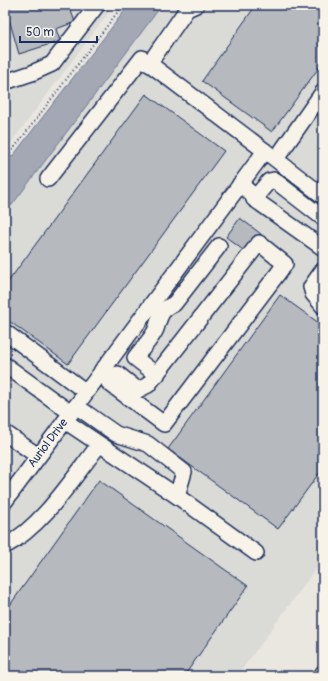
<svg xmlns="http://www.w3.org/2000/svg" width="328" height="681" viewBox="0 0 328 681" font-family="Pangolin,sans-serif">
	<rect width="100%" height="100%" fill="#eae7e0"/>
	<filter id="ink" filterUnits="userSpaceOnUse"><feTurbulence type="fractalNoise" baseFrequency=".025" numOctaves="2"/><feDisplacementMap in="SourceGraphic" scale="8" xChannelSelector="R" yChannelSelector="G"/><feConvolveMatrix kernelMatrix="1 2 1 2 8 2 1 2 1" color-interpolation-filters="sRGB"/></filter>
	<g filter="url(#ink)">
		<g fill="#dadad6">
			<path d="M5 5H114L5 151Z"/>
			<path d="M162 5H323V559L237 676H5V209L12 205Z"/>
		</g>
		<path fill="#a3a8b4" stroke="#6d7892" d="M129 5H162L12 205 5 209V134L9 147 6 152 12 157Z"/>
		<g fill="#b6babf" stroke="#1b2f5e">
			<path d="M5 5H69L75 22 56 29 60 41 19 54Z"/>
			<path d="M256 5H323V62L272 132 202 81Z"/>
			<path d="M146 94 224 151 68 364 5 318V286Z"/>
			<path d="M240 218 261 234 247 253 226 237Z"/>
			<path d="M280 295 323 326V468L278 529 168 449Z"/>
			<path d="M99 480 248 586 184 676H5V612Z"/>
		</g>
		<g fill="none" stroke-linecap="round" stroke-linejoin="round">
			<g stroke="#1b2f5e" stroke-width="18">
				<g id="minor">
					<path d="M149 64 187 9 196 5"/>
					<path d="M5 82 32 73 52 64 97 5"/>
					<path d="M276 159 323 92"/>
					<path d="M48 179 142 58 265 151"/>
					<path d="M240 184 252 194 254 199 323 248"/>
					<path d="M254 199 269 181 274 180 323 218"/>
					<path d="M323 270 311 287 313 294 323 306"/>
					<path d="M5 332 86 392"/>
					<path d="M5 365 71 413 5 501"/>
					<path d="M102 370 110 376 118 374 138 390 148 385 259 243 285 264 164 424 109 383 110 376"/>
					<path d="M157 375 135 358C141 349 152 339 156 329 160 317 160 310 174 304L219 246"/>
					<path d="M76 406 116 434 148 444 184 472 177 496"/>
					<path d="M71 413 265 151 323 196"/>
					<path d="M65 421 177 496 256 553"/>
					<path d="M5 433 38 456"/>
					<path d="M5 546C42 527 73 478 99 445"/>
					<path d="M321 676 323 673"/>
				</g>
			</g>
			<path stroke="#1b2f5e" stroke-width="2" stroke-dasharray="1 3" stroke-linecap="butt" d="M5 160 123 5"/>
			<use href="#minor" stroke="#f7f3e8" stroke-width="15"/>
		</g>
	</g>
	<g text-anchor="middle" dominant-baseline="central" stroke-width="3.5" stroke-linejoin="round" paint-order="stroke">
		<g font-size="12" fill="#1b2f5e" stroke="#f7f3e8">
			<text transform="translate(48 443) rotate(-53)">Auriol Drive</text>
		</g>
	</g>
	<rect width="328" height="681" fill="none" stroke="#f7f3e8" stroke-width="20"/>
	<rect x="10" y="10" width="308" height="661" fill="none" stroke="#1b2f5e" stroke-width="1.5" filter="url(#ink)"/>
	<path d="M20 36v6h77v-6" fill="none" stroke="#1b2f5e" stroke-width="2"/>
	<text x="26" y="36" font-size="12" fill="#1b2f5e" stroke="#f7f3e8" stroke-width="3" paint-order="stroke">50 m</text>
</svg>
